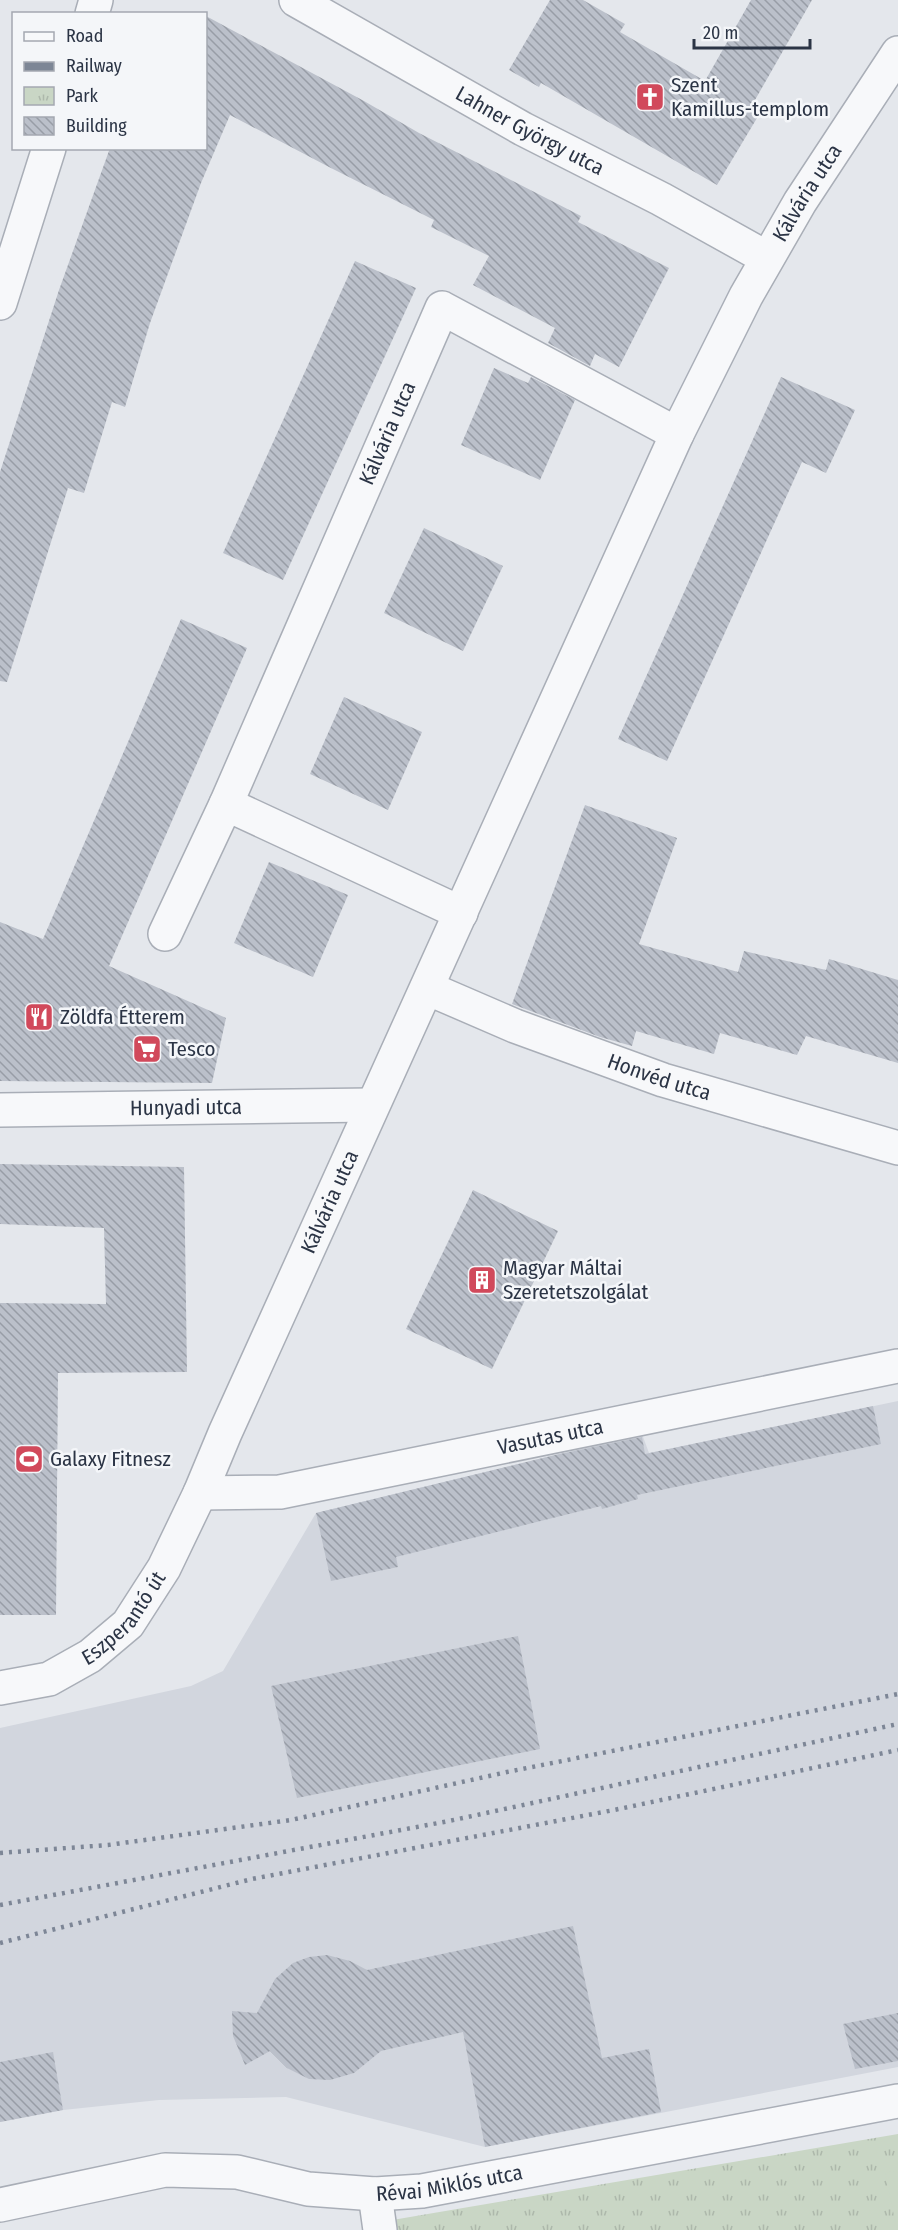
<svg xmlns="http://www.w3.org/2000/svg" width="898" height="2230" viewBox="0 0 898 2230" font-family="'Fira Sans Condensed',sans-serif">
	<defs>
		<pattern id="park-tufts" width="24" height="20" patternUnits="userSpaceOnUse" patternTransform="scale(1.5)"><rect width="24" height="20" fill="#c9d6c5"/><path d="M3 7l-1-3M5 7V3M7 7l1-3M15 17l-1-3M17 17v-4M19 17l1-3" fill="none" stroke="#adb8ab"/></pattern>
		<pattern id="building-back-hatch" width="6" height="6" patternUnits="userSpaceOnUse" patternTransform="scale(1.5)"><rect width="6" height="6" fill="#bbc0ca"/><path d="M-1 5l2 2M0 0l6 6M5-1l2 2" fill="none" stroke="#989da6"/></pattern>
	</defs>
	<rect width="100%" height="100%" fill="#e4e7ec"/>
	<path fill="#d2d6de" d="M898 1401V2067L485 2147 286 2097 159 2100 63 2110 0 2122V1728L191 1686 223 1671 316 1513 642 1434 649 1453Z"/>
	<path fill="url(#park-tufts)" d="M898 2134V2230H363V2225Z"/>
	<path fill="#c9d6c5" d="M898 2170V2230H897L885 2173Z"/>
	<g fill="url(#building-back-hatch)">
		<path d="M550 0H583L625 24 620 32 705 81 751 0H812L751 107 760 113 717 185 541 83 539 87 509 70Z"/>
		<path d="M206 16 364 101 419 133 581 216 578 222 669 268 619 367 595 354 590 366 548 343 555 328 473 285 489 256 431 227 434 220 329 167 230 115 201 183 150 323 125 407 112 402 84 493 68 488 7 682 0 681V472L59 290 110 148H206Z"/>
		<path d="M355 261 416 288 283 580 223 553Z"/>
		<path d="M494 368 528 383 531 377 575 400 540 480 461 445Z"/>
		<path d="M781 377 855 410 826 473 802 462 667 761 618 739Z"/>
		<path d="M424 528 503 566 463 651 384 613Z"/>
		<path d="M181 619 247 648 109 966 226 1018 212 1083 0 1081V922L43 939Z"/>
		<path d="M344 697 422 732 388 810 310 774Z"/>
		<path d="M585 805 677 838 639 944 738 972 744 951 826 970 829 959 898 980V1063L806 1036 797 1055 720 1033 714 1054 636 1031 632 1046 600 1037 512 1004Z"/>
		<path d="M269 862 348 895 313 977 234 943Z"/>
		<path d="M0 1164 184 1167 187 1372 58 1373 56 1615H0V1303L106 1304 104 1228 0 1224Z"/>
		<path d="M473 1190 558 1231 492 1369 406 1329Z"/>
		<path d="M873 1406 881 1444 637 1495 638 1499 602 1509 601 1506 396 1557 398 1567 331 1581 316 1513 555 1455 642 1437 645 1454Z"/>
		<path d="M518 1636 540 1749 297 1798 271 1686Z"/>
		<path d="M573 1926 602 2058 649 2049 661 2112 485 2147 463 2032 381 2051 354 2073 330 2080 309 2079 287 2068 270 2051 245 2065 233 2036 232 2011 257 2013 275 1979 293 1963 309 1957 327 1955 350 1961 367 1970Z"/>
		<path d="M898 2013V2061L855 2069 843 2024Z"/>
		<path d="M53 2052 63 2110 0 2122V2062Z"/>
	</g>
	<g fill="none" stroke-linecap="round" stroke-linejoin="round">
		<g stroke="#a9aeb7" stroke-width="36">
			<g id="minor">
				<path id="s1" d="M296 0 523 129 661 199 767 258"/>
				<path d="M92 14 96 0"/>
				<path d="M0 303 49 148"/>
				<path d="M226 804 461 913"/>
				<path id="s2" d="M165 934 226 804 442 308 677 434"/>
				<path id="s3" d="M427 988 515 1026 663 1080 898 1148"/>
				<path id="s4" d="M0 1110 372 1105"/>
				<path id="s5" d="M200 1493 280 1492 898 1366"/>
				<path id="s6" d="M0 1688 49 1679 90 1656 128 1624 164 1568 200 1493 225 1433 677 434 746 296 800 202 898 53"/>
				<path d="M375 2194 380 2230"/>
				<path id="s7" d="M0 2205 165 2170 237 2172 308 2189 375 2194 422 2191 898 2101"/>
			</g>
		</g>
		<use href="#minor" stroke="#f7f8fa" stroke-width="33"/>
		<g stroke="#7d8696" stroke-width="4.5" stroke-dasharray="3 6" stroke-linecap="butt">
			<path d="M0 1853 108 1845 291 1820 507 1772 898 1694"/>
			<path d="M0 1905 449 1821 898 1724"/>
			<path d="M0 1943 252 1879 614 1810 898 1750"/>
		</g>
	</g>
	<defs>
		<g id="church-square" transform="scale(1.5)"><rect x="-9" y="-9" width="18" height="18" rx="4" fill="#d1495b" stroke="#f4f6f9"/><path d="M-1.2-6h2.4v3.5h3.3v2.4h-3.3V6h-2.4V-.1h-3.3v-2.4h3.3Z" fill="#fff"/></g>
		<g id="restaurant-square" transform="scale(1.5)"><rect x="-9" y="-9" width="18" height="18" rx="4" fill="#d1495b" stroke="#f4f6f9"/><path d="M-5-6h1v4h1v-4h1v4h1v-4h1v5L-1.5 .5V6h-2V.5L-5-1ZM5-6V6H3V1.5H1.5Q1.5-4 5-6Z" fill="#fff"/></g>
		<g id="supermarket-square" transform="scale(1.5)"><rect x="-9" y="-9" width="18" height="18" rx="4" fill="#d1495b" stroke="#f4f6f9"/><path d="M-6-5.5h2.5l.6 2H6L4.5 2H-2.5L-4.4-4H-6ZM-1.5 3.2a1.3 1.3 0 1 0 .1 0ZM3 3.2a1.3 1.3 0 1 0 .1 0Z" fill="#fff"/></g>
		<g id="building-square" transform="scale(1.5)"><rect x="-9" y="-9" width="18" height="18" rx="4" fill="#d1495b" stroke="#f4f6f9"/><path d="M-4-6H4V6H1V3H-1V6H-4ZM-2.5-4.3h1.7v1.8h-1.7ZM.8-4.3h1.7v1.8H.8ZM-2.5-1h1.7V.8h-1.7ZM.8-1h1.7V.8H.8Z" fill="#fff"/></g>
		<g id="stadium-square" transform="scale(1.5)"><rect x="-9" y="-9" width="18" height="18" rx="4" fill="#d1495b" stroke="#f4f6f9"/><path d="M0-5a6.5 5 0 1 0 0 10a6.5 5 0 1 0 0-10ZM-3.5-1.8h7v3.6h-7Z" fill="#fff"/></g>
	</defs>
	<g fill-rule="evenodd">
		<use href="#church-square" x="650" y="97"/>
		<use href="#restaurant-square" x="39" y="1017"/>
		<use href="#supermarket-square" x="147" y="1049"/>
		<use href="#building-square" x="482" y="1280"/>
		<use href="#stadium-square" x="29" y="1459"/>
	</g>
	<g text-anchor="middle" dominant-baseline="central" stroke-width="5" stroke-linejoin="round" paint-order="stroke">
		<g font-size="21" fill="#2b3445" stroke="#f4f6f9" text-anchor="start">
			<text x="671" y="85">Szent<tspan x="671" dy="24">Kamillus-templom</tspan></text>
			<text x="60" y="1017">Zöldfa Étterem</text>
			<text x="168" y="1049">Tesco</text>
			<text x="503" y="1268">Magyar Máltai<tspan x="503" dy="24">Szeretetszolgálat</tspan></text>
			<text x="50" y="1459">Galaxy Fitnesz</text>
		</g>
		<g font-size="21" fill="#2b3445" stroke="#f4f6f9">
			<text stroke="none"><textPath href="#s1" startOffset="268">Lahner György utca</textPath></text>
			<text stroke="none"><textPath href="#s6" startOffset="1732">Kálvária utca</textPath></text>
			<text stroke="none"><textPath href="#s2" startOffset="548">Kálvária utca</textPath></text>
			<text stroke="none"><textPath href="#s3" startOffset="249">Honvéd utca</textPath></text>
			<text stroke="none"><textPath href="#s4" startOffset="186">Hunyadi utca</textPath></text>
			<text stroke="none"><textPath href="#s6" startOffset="615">Kálvária utca</textPath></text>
			<text stroke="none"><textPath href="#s5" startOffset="356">Vasutas utca</textPath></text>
			<text stroke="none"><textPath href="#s6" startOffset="148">Eszperantó út</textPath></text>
			<text stroke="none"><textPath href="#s7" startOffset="456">Révai Miklós utca</textPath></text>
		</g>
	</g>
	<rect x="12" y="12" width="195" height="138" fill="#f4f6f9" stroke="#a4a8b1" stroke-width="1.5"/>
	<rect x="24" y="32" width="30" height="9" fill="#f7f8fa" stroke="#a4a8b1" stroke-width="1.5"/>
	<text x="66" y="42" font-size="18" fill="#2b3445">Road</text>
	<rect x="24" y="62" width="30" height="9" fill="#7d8696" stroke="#a4a8b1" stroke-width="1.5"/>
	<text x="66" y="72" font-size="18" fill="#2b3445">Railway</text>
	<rect x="24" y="87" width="30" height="18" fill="url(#park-tufts)" stroke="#a4a8b1" stroke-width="1.5"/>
	<text x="66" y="102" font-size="18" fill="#2b3445">Park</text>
	<rect x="24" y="117" width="30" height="18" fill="url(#building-back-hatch)" stroke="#a4a8b1" stroke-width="1.5"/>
	<text x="66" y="132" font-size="18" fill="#2b3445">Building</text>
	<path d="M694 39v9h116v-9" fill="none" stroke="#2b3445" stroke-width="3"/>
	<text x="703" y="39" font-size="18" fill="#2b3445" stroke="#f4f6f9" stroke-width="4.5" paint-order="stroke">20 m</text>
</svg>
